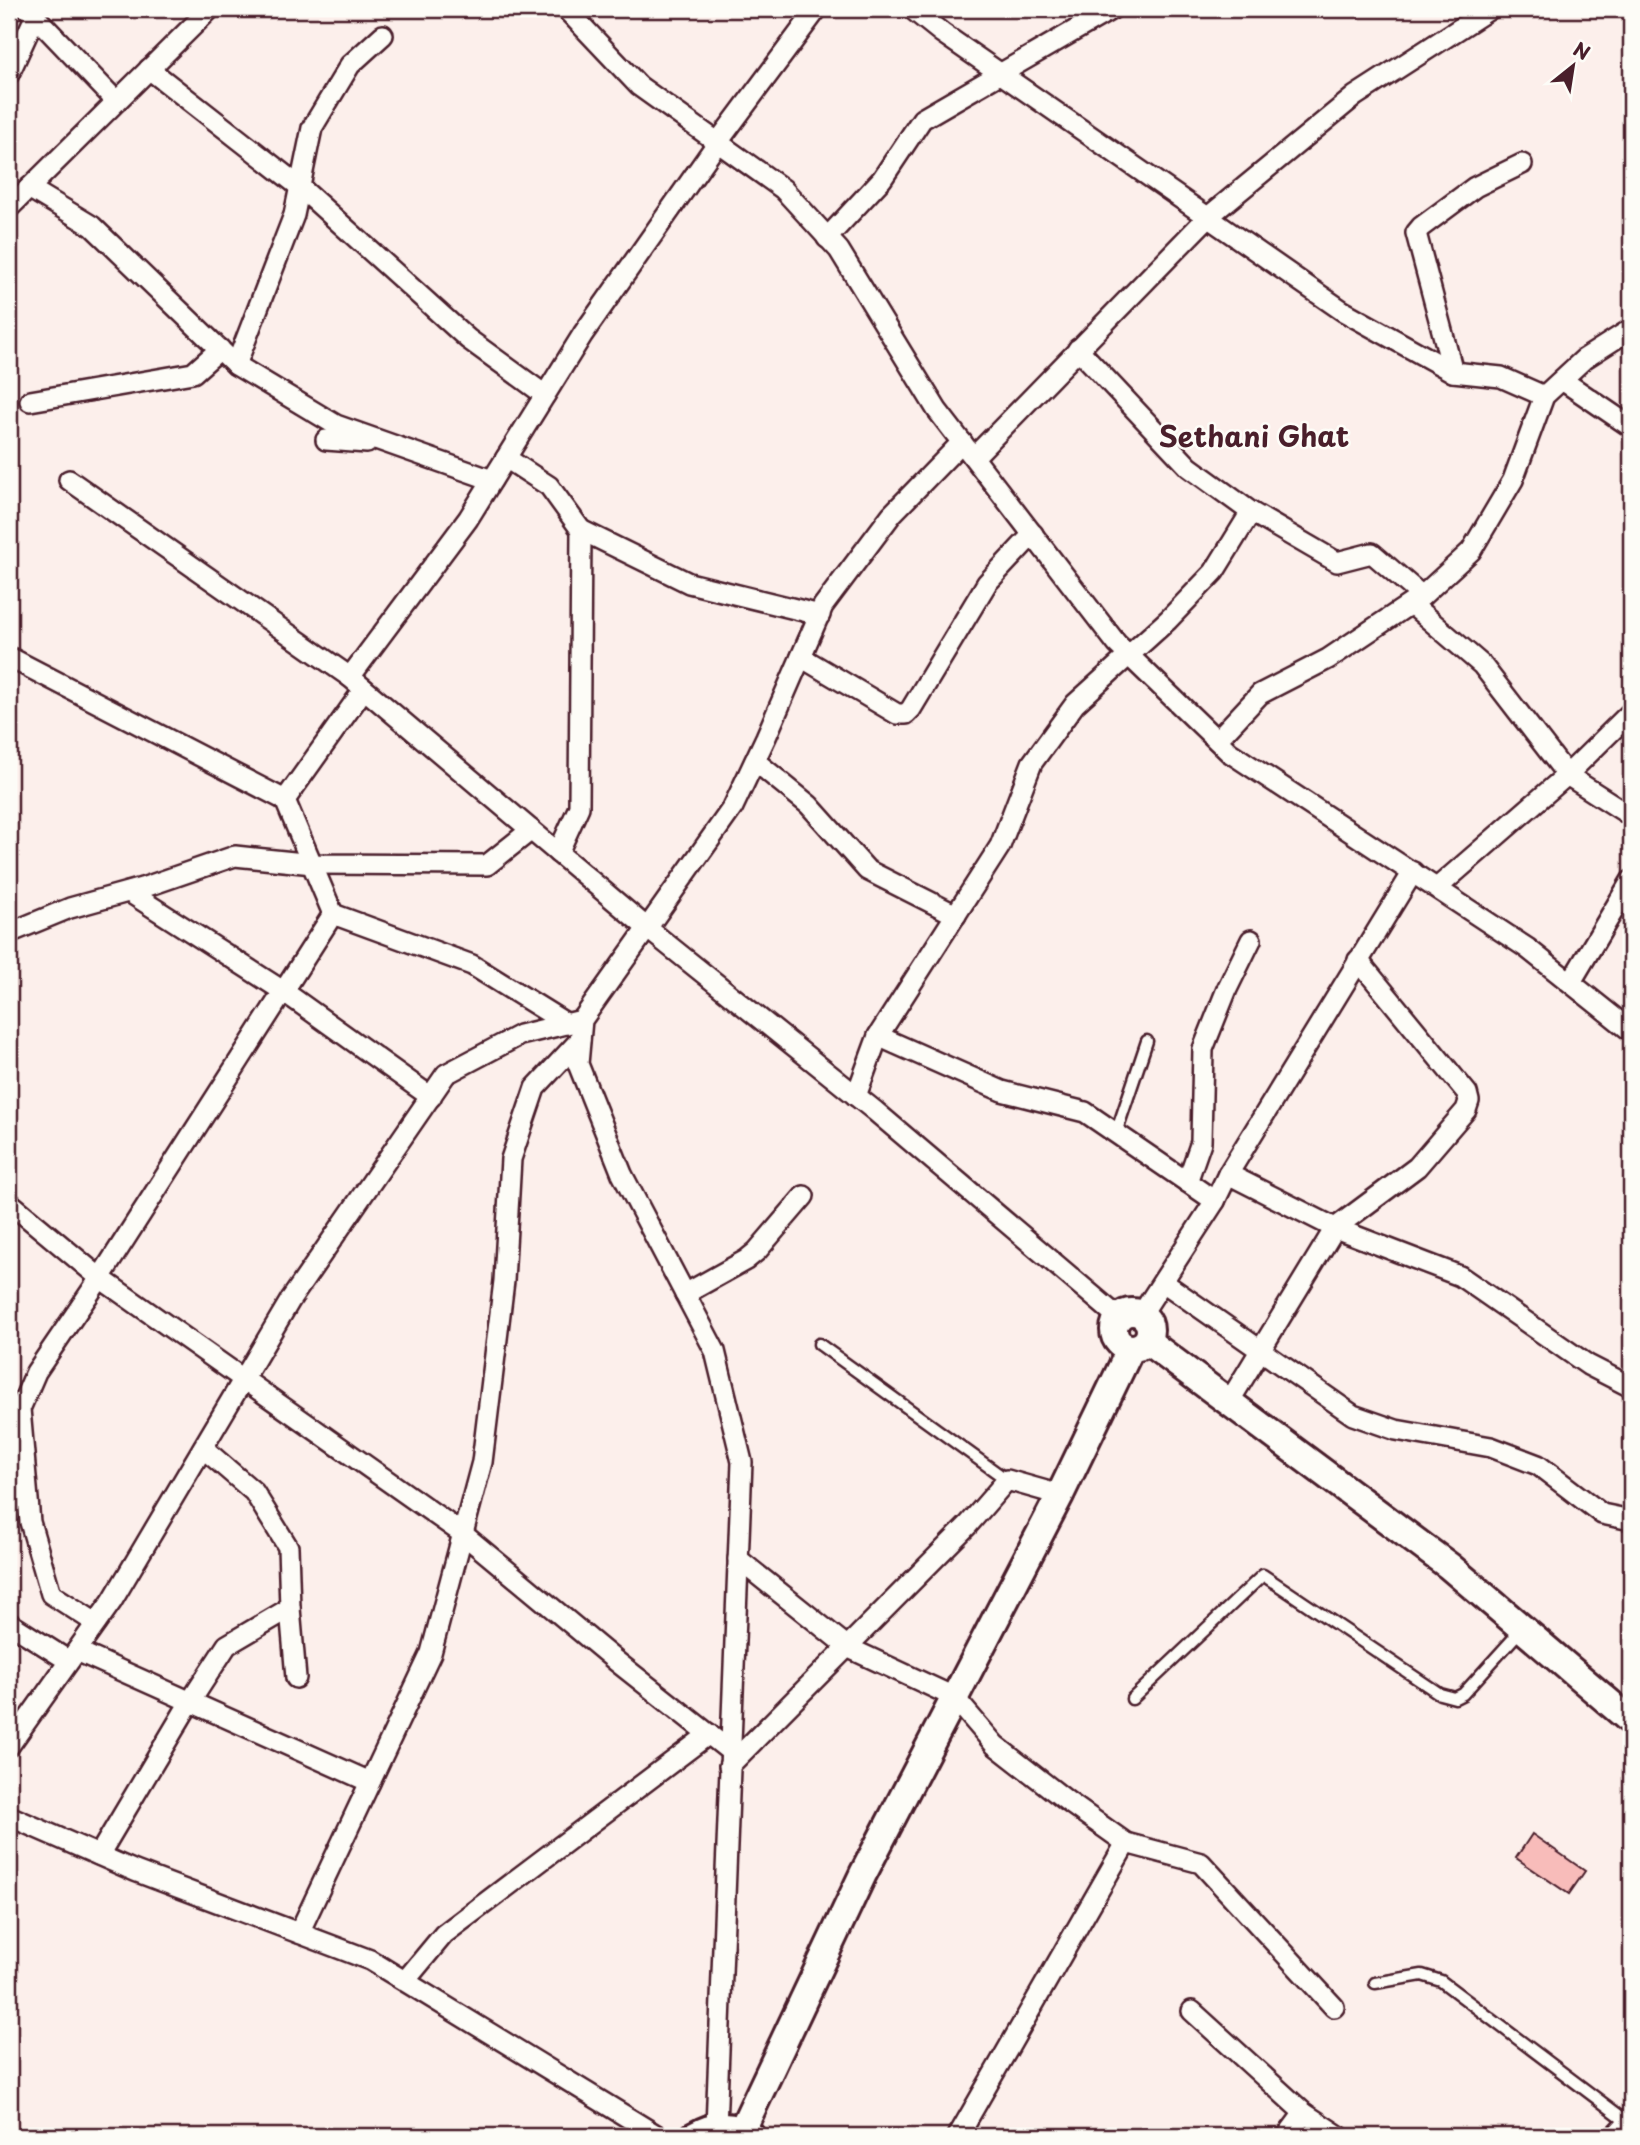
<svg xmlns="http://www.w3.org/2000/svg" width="1640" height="2145" viewBox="0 0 1640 2145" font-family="'Playpen Sans',sans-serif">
	<rect width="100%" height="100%" fill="#fcefeb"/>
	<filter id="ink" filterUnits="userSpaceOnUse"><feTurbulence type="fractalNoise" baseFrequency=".0143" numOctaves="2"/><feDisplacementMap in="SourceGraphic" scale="14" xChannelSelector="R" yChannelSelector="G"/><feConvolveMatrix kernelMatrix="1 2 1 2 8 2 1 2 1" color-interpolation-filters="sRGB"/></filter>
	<g filter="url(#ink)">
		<path fill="#f8bcba" stroke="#4a1f2b" stroke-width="2" d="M1532 1834 1585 1871 1569 1894 1516 1858Z"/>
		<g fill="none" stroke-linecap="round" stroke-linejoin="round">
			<g stroke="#4a1f2b" stroke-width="15">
				<g id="lane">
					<path d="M1116 1133 1147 1041"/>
					<path d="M819 1344 1007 1480"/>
					<path d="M1132 1699 1263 1575 1440 1694 1455 1698 1463 1694 1521 1630"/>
					<path d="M1375 1983 1422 1975 1441 1981 1628 2122"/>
				</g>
			</g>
			<g stroke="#4a1f2b" stroke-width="24">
				<g id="street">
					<path d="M28 9 116 101"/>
					<path d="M566 9 639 86 783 189 839 250 937 410 1117 644 1229 752 1527 948 1631 1031"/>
					<path d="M817 9 718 142 583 334 468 519 350 677 647 928 875 1111 1119 1318"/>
					<path d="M912 9 942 33 1343 311 1453 372 1501 377 1544 396"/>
					<path d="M149 69 300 187 468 339 545 395"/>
					<path d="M9 74 35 17"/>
					<path d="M29 188 92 226 236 365 336 425 492 480"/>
					<path d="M9 208 210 9"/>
					<path d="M827 238 882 179 922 119 1112 9"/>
					<path d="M1078 349 1189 467 1251 512 1337 562 1372 553 1422 596"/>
					<path d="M236 365 294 215 312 128 350 65 383 35"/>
					<path d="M1453 372 1416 233 1421 227 1475 187 1522 164"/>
					<path d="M1562 380 1631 427"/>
					<path d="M30 401 193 373 220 349"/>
					<path d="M326 440 367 443"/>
					<path d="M974 457 1208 217 1355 96 1490 9"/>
					<path d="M506 458 549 486 581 530 579 807 558 853"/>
					<path d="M69 480 350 677"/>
					<path d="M581 530 689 583 820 615"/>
					<path d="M1411 604 1482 665 1567 775 1631 816"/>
					<path d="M9 657 285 800 333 914 100 1278 36 1372 20 1409 30 1522 51 1594 96 1623"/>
					<path d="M801 657 897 714H906L911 709 987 583 1033 534"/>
					<path d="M1217 740 1260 694 1328 659 1422 596 1471 551 1513 480 1544 396 1584 359 1631 329"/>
					<path d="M755 761 809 805 867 870 956 915"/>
					<path d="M285 800 364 689"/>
					<path d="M1437 888 1567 775 1631 712"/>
					<path d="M129 892 283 991 431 1097"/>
					<path d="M333 914 472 965 567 1024"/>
					<path d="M9 933 70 908 142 888 235 856 313 864 487 865 531 830"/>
					<path d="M1571 982 1631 881"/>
					<path d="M878 1036 1002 1091 1085 1112 1215 1201"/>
					<path d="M856 1096 878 1036 1000 846 1032 763 1075 704 1168 620 1214 572 1251 512"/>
					<path d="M1228 1174 1335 1228 1460 1276 1588 1365 1631 1387"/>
					<path d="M1187 1182 1201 1142 1203 1049 1227 989 1251 940"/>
					<path d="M9 1202 100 1278 463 1534 616 1661 730 1751"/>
					<path d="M1163 1282 1353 1415 1396 1430 1491 1447 1538 1465 1602 1514 1631 1520"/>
					<path d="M685 1294 746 1260 757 1251 804 1196"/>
					<path d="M1141 1315 1215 1201 1228 1174 1413 872"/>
					<path d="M1229 1402 1335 1228 1417 1167 1466 1110 1469 1101 1467 1093 1358 960"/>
					<path d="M203 1448 254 1492 288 1547 290 1608 296 1678"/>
					<path d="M738 1559 849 1648 954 1697 995 1745 1067 1801 1126 1843 1201 1863 1334 2007"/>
					<path d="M9 1623 69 1661"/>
					<path d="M77 1651 370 1782"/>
					<path d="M9 1746 112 1601 291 1299 446 1074 520 1035 582 1020"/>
					<path d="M729 1766 968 1525 1007 1480 1060 1495"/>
					<path d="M9 1816 135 1871 370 1960 658 2136"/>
					<path d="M99 1855 190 1702 227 1645 290 1608"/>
					<path d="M299 1933 431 1653 482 1462 504 1281 511 1159 535 1088 580 1040"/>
					<path d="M405 1981 444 1934 709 1734"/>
					<path d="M1192 2011 1304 2113 1339 2136"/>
					<path d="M716 2127 742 1462 715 1351 622 1174 578 1064 582 1020 733 807 766 737 823 606 892 514 962 442"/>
					<path d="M958 2136 1126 1843"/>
					<path d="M1287 2136 1304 2113"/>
					<path d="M1615 2136 1631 2119"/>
				</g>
			</g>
			<g stroke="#4a1f2b" stroke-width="32">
				<g id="secondary">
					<circle cx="1132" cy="1330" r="18"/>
					<path d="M1147 1341 1449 1566 1631 1721"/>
					<path d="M742 2130 863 1874 1060 1495 1131 1348"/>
					<path d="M694 2136C713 2125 732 2123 751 2136"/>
				</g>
			</g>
			<use href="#lane" stroke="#fdfcf7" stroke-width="10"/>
			<use href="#street" stroke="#fdfcf7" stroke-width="19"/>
			<use href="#secondary" stroke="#fdfcf7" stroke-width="26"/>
		</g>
	</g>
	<g text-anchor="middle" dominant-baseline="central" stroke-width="5" stroke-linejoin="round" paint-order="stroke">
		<g font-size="28" font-weight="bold" fill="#4a1f2b" stroke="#fdfcf7">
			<text x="1254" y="435">Sethani Ghat</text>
		</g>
	</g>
	<rect width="1640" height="2145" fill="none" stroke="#fdfcf7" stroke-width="35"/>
	<rect x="18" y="18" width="1605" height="2110" fill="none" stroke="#4a1f2b" stroke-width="2.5" filter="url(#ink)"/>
	<g transform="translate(1573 66) rotate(30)" stroke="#fdfcf7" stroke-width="5" paint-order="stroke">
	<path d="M0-5L12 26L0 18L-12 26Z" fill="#4a1f2b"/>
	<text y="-10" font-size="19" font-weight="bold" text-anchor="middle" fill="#4a1f2b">N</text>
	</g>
</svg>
